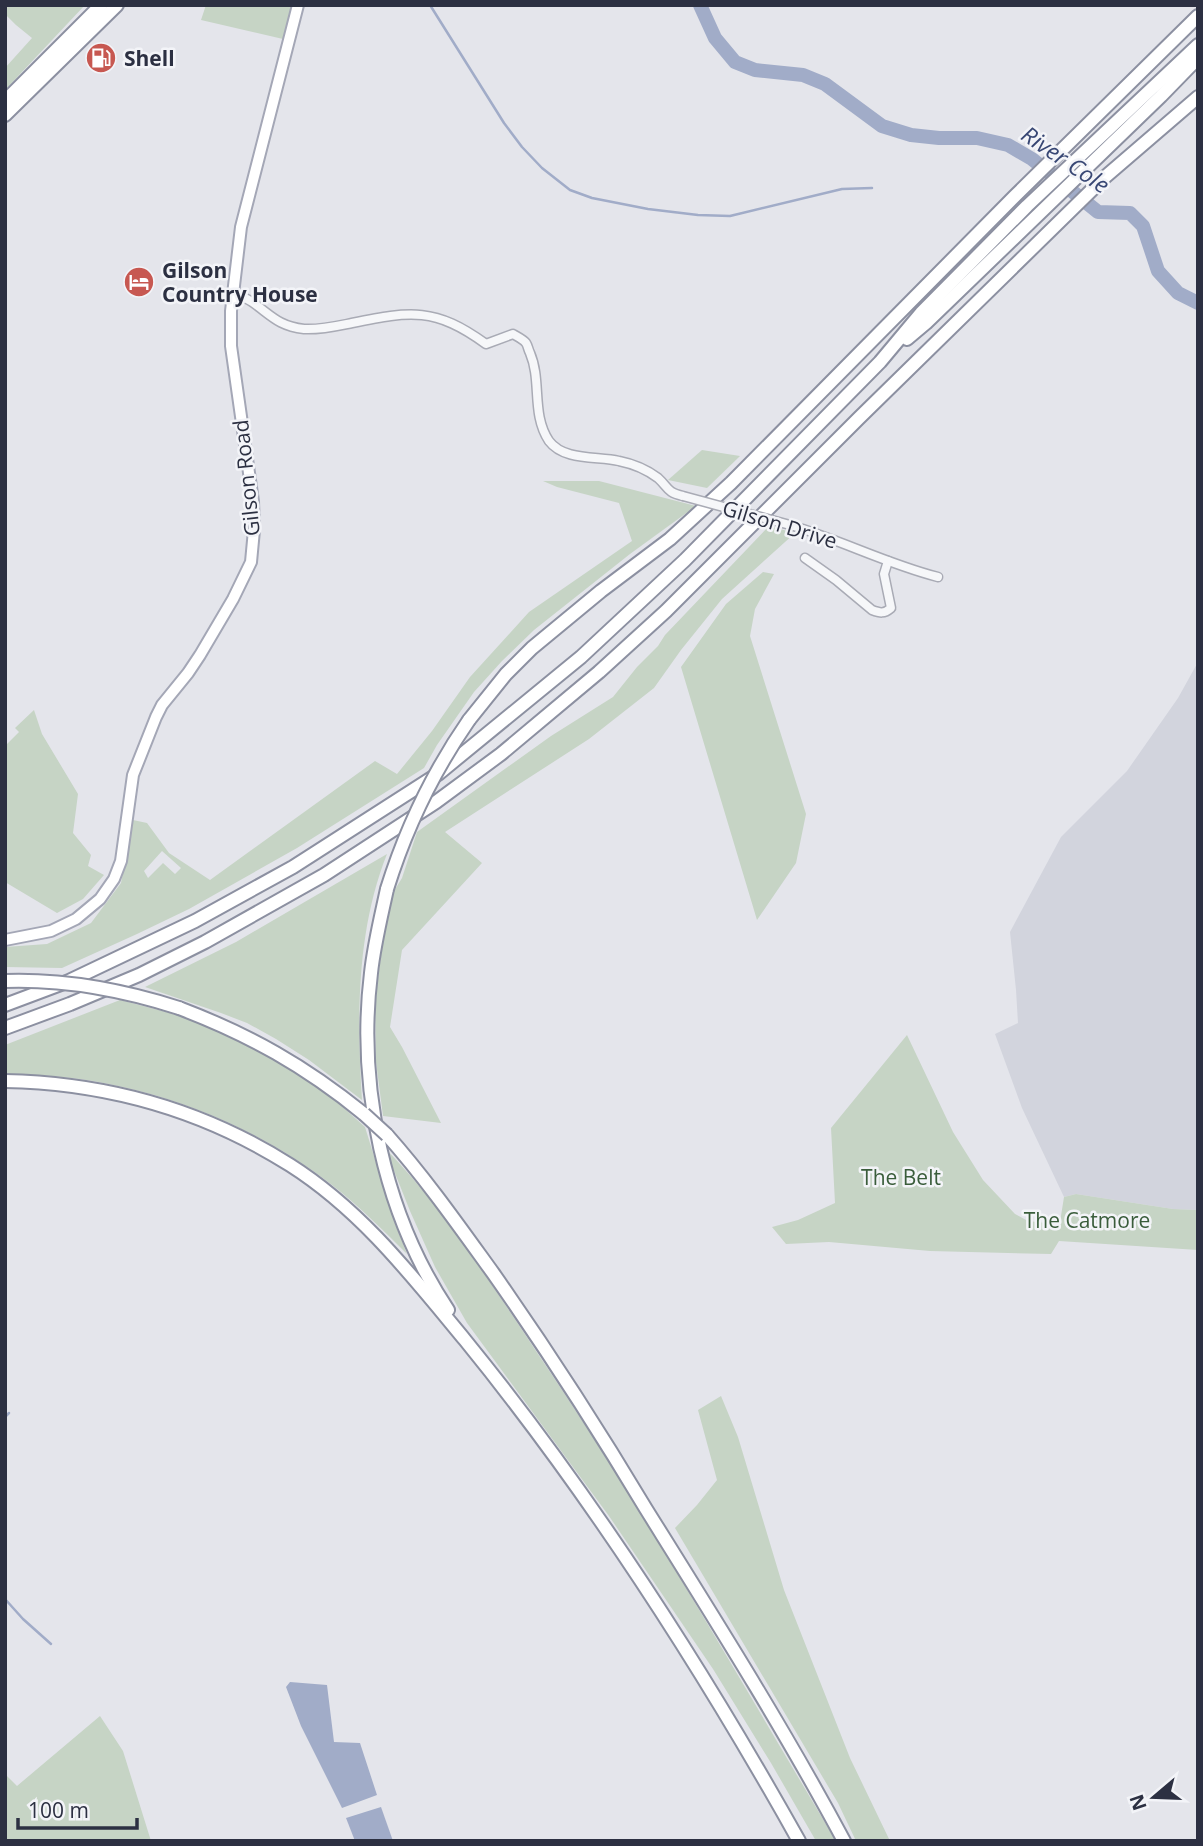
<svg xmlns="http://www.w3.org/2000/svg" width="1203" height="1846" viewBox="0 0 1203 1846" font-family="'Open Sans',sans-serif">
	<rect width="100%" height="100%" fill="#e4e5eb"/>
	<path fill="#d2d4dd" d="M1198 662V1210L1173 1209 1076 1194 1064 1197 1022 1108 995 1034 1018 1023 1016 990 1010 932 1061 837 1127 771 1178 698Z"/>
	<g fill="#c6d4c5" fill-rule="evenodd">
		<path d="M5 5H85L5 90V68L32 38 16 25 5 14Z"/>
		<path d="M206 5H292L283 39 201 20Z"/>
		<path d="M702 450 740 456 707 488 668 480Z"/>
		<path d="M543 481H599L696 506 630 554 534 630 502 661 474 692 437 745 424 768 297 848 189 909 137 934 62 968 5 967V947L47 944 91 923 121 883 133 820 147 823 169 853 210 880 375 761 397 774 432 731 470 677 529 612 632 541 619 503 557 487ZM162 851 181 868 175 874 163 863 148 878 144 871Z"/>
		<path d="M769 526 795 533 722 599 681 650 654 688 589 739 445 832 482 863 402 950 390 1027 402 1047 441 1123 383 1116 376 1062 375 1003 382 947 394 891 402 878 417 832 551 736 613 697 637 667 658 646 665 635Z"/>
		<path d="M763 572 774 574 755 609 750 636 806 814 796 863 757 920 681 667 726 604Z"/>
		<path d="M34 710 42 734 78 794 73 833 91 855 88 866 104 875 83 899 57 913 5 882V746L19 732 15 728Z"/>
		<path d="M387 854C356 932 357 1018 362 1100L309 1060 276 1039 247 1023 221 1013 145 987 236 942Z"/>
		<path d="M120 1000 170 1013 214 1028 285 1064 335 1100 365 1127 394 1221 407 1254C383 1230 359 1206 332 1185 244 1116 118 1071 5 1075V1045Z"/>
		<path d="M907 1035 953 1132 983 1180 1015 1214 1028 1221 1046 1223 1060 1222 1064 1197 1076 1194 1173 1209 1198 1210V1250L1059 1241 1051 1254 930 1251 829 1242 786 1244 772 1227 798 1220 835 1203 831 1128Z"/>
		<path d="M385 1148C443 1208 488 1279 534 1348 642 1507 737 1675 836 1841H816L771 1763 713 1669 609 1516 467 1323 435 1267 410 1211Z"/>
		<path d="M721 1396 738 1437 784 1590 850 1758 890 1841H856L838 1803 675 1528 697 1505 717 1480 698 1410Z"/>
		<path d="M100 1716 123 1751 151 1841H5V1774L17 1786Z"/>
	</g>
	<g fill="#a1acc8">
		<path d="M290 1682 327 1685 334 1742 360 1743 377 1795 342 1808 301 1726 286 1687Z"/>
		<path d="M381 1807 393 1841H355L346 1818Z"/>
	</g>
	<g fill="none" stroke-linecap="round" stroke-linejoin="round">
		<g stroke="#a1acc8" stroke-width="2.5">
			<path d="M430 5 504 123 522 147 542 168 570 190 592 198 648 209 698 215 730 216 842 189 872 188"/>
			<path d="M5 1417 9 1413"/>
			<path d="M5 1599 23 1619 51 1644"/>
		</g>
		<path stroke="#a1acc8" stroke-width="14" d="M700 5 715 38 735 62 755 70 803 75 825 84 882 126 911 135 939 138H977L1008 145 1032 159 1098 212 1130 213 1143 226 1158 271 1178 293 1198 303"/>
		<g stroke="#a9abb5" stroke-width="11">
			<g id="minor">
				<path d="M232 292C239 295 246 298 252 302 271 315 278 326 304 329 320 330 337 326 352 323 411 311 435 307 486 344L513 334C516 336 523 339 526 343 528 346 528 349 530 353 542 381 531 414 549 441 564 461 597 456 619 461 634 464 646 469 658 478 669 488 666 492 683 496"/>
				<path d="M790 525C841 540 887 564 938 577"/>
				<path d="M805 558 836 580 872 610C880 613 884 614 891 608L884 574 888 561"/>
			</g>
		</g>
		<g stroke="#a4a7b6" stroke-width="14">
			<path id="major" d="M5 940 51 931 76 919 100 899 114 879 121 861 133 775 156 717 162 705 188 673 200 655 233 599 251 562 254 530 253 501 231 346V311L241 227 298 5"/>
		</g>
		<g stroke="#8c90a1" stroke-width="16">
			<g id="highway">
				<path d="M5 101 101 5"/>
				<path d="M5 115 117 5"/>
				<path d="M907 339 926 323 1161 96 1198 58"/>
				<path d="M469 720 506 674 532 648 601 591 670 539 731 483 1015 196 1198 16"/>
				<path d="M387 889C381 917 374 945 371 973 357 1087 384 1214 448 1310"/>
				<path d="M5 1005 69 981 195 921 293 867 438 774 581 657 685 560 880 362 921 313 1027 206 1198 45"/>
				<path d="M179 1008C250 1035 305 1066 364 1114"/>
				<path d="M5 1028 70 1004 139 975 205 942 324 875 436 802 501 754 599 672 666 611 859 418 1105 177 1198 97"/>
				<path d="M5 1081C108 1083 203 1110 290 1165 361 1210 412 1276 465 1340 592 1496 701 1666 799 1841"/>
				<path d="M387 1135C426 1179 459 1226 493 1273 547 1350 598 1429 646 1509 714 1618 783 1727 844 1841"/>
			</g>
		</g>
		<use href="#minor" stroke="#f6f7f9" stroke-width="8"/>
		<use href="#major" stroke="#fff" stroke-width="10"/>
		<use href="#highway" stroke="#fff" stroke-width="12"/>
		<g stroke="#a9abb5" stroke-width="11" stroke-linecap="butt">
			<path id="minor-bridge" d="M683 496 790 525"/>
		</g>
		<g stroke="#8c90a1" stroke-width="16" stroke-linecap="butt">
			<g id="highway-bridge">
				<path d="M387 889C406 828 433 772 469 720"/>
				<path d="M5 981C64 979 123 990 179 1008"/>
				<path d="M364 1114 387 1135"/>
			</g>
		</g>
		<use href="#minor-bridge" stroke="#f6f7f9" stroke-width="8"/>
		<use href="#highway-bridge" stroke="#fff" stroke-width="12"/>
	</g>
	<defs>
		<g id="fuel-disc" transform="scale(1.575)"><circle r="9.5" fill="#c75851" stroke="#f3f4f8"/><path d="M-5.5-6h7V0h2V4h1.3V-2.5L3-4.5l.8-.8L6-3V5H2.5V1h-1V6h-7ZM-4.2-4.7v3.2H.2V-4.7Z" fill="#fff"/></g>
		<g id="hotel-disc" transform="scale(1.575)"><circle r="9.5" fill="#c75851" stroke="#f3f4f8"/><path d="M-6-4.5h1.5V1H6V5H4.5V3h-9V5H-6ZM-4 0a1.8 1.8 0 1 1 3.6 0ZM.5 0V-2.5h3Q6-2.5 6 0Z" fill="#fff"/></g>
	</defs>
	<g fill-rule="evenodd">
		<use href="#fuel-disc" x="101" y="58"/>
		<use href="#hotel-disc" x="139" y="282"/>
	</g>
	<g text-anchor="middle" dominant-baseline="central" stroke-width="5" stroke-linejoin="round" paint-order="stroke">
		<g font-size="21" font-weight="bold" fill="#2c3042" stroke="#f3f4f8" text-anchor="start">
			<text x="124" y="58">Shell</text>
			<text x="162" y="270">Gilson<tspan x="162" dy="24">Country House</tspan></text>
		</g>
		<g font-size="21" fill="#2c3042" stroke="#f3f4f8">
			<text transform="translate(246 478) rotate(-96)">Gilson Road</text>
			<text transform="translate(780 524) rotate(17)">Gilson Drive</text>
		</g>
		<g font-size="21" fill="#3a5d3b" stroke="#f3f4f8">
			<text x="901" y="1177">The Belt</text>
			<text x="1087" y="1220">The Catmore</text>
		</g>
		<g font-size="23" font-style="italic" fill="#384774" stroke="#f3f4f8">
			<text transform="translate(1066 159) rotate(34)">River Cole</text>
		</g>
	</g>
	<rect width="1203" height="1846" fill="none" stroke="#2c3042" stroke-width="14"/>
	<g transform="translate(1154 1797) rotate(251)" stroke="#f3f4f8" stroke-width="5" paint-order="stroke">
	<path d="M0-5L12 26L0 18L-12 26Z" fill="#2c3042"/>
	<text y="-10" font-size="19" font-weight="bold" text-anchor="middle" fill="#2c3042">N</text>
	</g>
	<path d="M18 1818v10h119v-10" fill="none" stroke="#2c3042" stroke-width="3.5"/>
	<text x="28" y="1818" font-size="21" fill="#2c3042" stroke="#f3f4f8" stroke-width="5" paint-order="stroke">100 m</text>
</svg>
